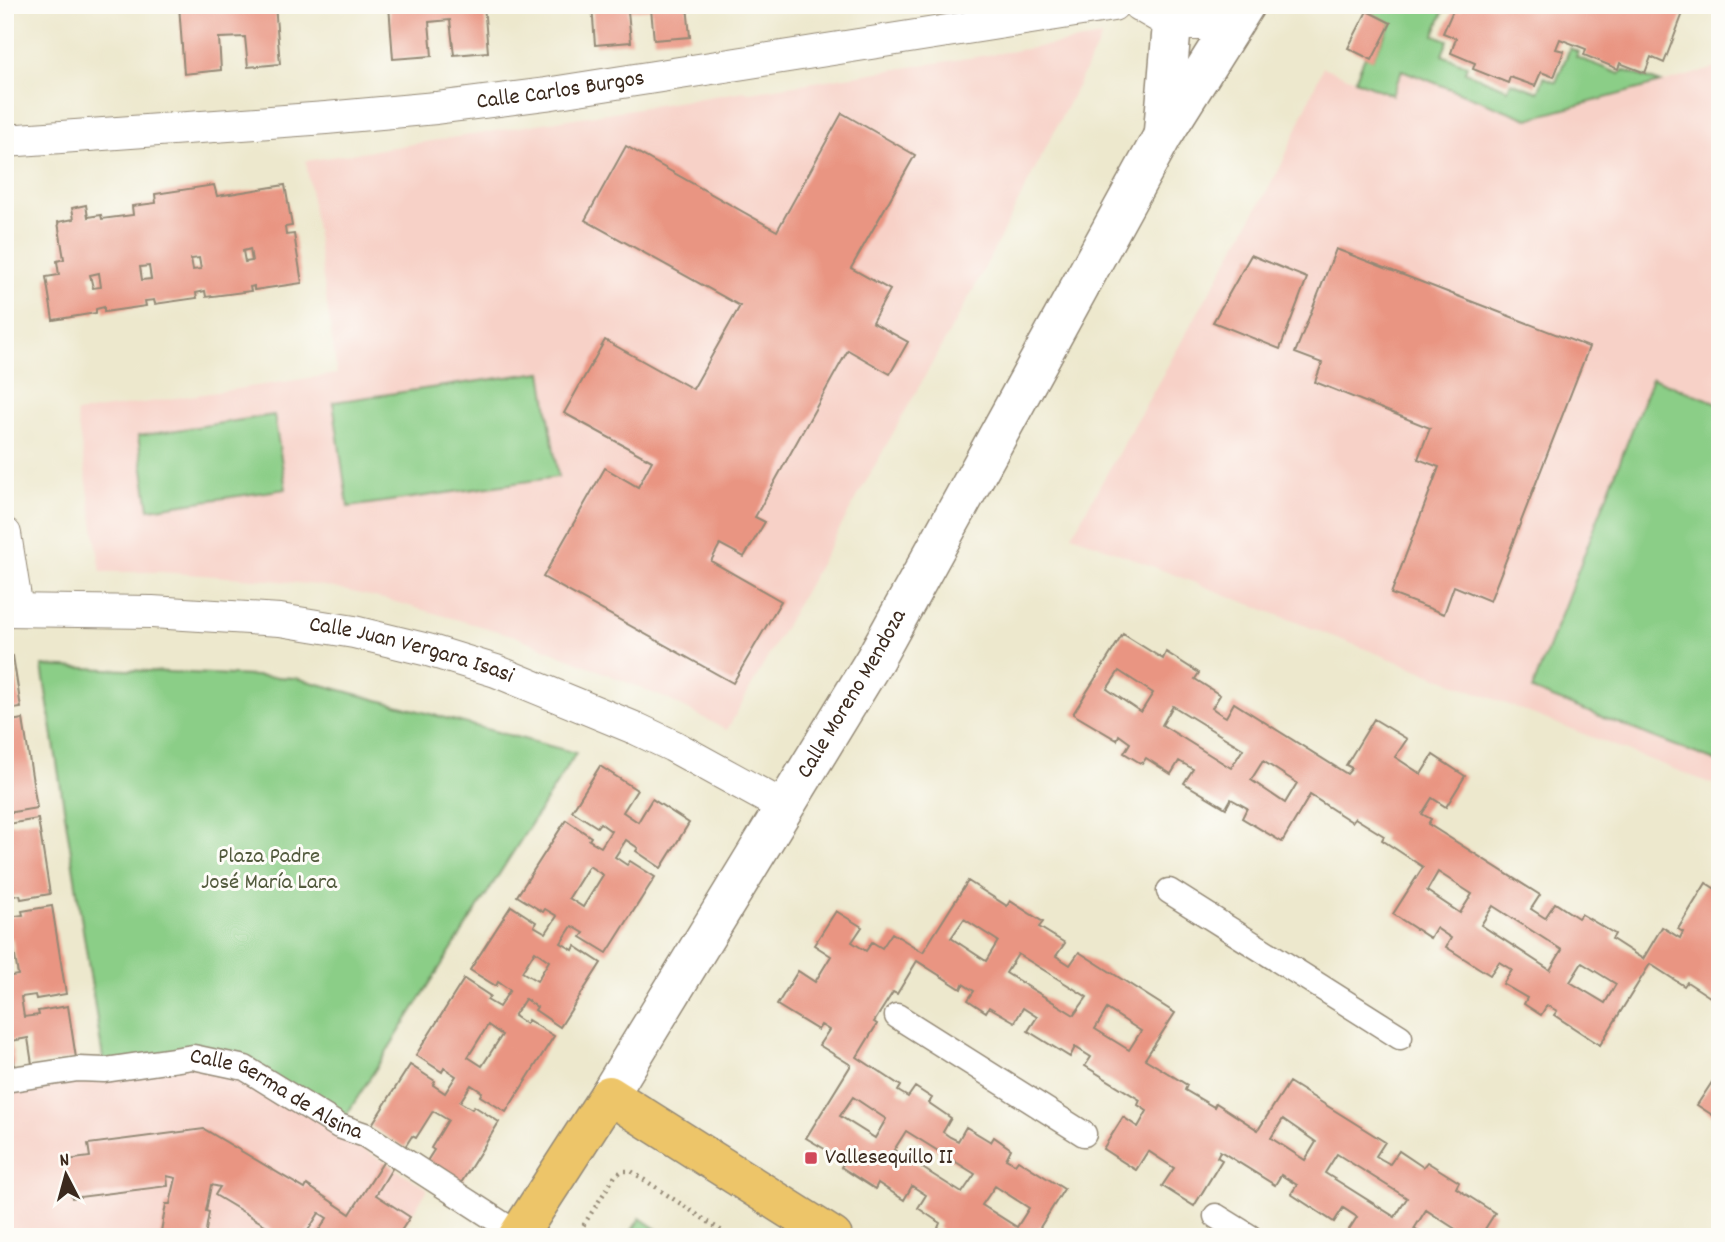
<svg xmlns="http://www.w3.org/2000/svg" width="1725" height="1242" viewBox="0 0 1725 1242" font-family="Dekko,sans-serif">
	<rect width="100%" height="100%" fill="#fdfcf7"/>
	<filter id="ink" filterUnits="userSpaceOnUse"><feTurbulence type="fractalNoise" baseFrequency=".0143" numOctaves="2"/><feDisplacementMap in="SourceGraphic" scale="14" xChannelSelector="R" yChannelSelector="G"/><feConvolveMatrix kernelMatrix="1 2 1 2 8 2 1 2 1" color-interpolation-filters="sRGB"/></filter>
	<filter id="wash" filterUnits="userSpaceOnUse"><feTurbulence type="fractalNoise" baseFrequency=".00686" numOctaves="4" result="noise"/><feDisplacementMap in="SourceGraphic" scale="28" xChannelSelector="R" yChannelSelector="G"/><feGaussianBlur stdDeviation="1.57" result="paint"/><feColorMatrix in="noise" values="0 0 0 0 0 0 0 0 0 0 0 0 0 0 0 0 0 1.4 0 .05"/><feComposite in="paint" operator="in"/></filter>
	<g filter="url(#wash)">
		<rect width="100%" height="100%" fill="#ede8cd"/>
		<g fill="#f7d1c7">
			<path d="M1102 37 977 283 727 730 667 699 515 636 388 600 325 586 269 580 161 572H101L76 413 337 374 306 161 745 91 750 92Z"/>
			<path d="M1323 67 1392 95 1402 70 1528 119 1720 67V787L1072 535 1281 166Z"/>
			<path d="M192 1062 242 1073 428 1189 397 1237H5V1091Z"/>
		</g>
		<g fill="#8bce87" stroke="#637c52" stroke-width="2">
			<path d="M1370 5H1446L1434 35 1448 40 1442 55 1467 65 1465 72 1508 89 1511 82 1538 92 1544 77 1556 82 1570 48 1578 52 1576 57 1620 74 1623 70 1661 83 1528 119 1402 70 1392 95 1355 80 1365 56 1372 59 1391 24 1367 11Z"/>
			<path d="M542 372 558 477 348 507 333 402Z"/>
			<path d="M1652 378 1720 404V763L1532 690Z"/>
			<path d="M274 415 286 489 149 509 138 436Z"/>
			<path d="M42 666 296 678 576 753 342 1122 245 1062 104 1065Z"/>
			<path d="M640 1218 668 1237H628Z"/>
		</g>
		<g id="blocks">
			<g fill="#e99582" fill-rule="evenodd">
				<path d="M179 5H217L218 12 241 11V5H275L280 64 248 67 245 37 219 38 221 70 184 74Z"/>
				<path d="M389 5H484L488 52 454 55 450 20 429 22 432 56 393 59Z"/>
				<path d="M592 5H687L690 37 654 40 651 9 628 11 631 42 595 45Z"/>
				<path d="M1463 5H1562L1567 7 1568 5H1672L1671 8 1683 13 1664 63 1651 57 1645 73 1620 63 1618 69 1584 55 1586 49 1560 39 1556 49 1564 51 1554 77 1541 72 1535 86 1510 77 1508 83 1473 69 1475 63 1451 53 1456 38 1443 33 1454 8 1461 11Z"/>
				<path d="M1367 11 1391 23 1372 60 1348 48Z"/>
				<path d="M842 113 915 155 851 268 890 290 872 322 908 342 890 374 848 350 755 517 765 522 744 557 720 544 711 561 781 601 733 683 543 577 605 468 638 487 652 461 564 413 605 340 693 389 740 306 585 220 626 146 777 231Z"/>
				<path d="M214 185 217 196 285 185 292 226 285 227 286 235 294 234 302 283 254 290V286L250 287 251 291 206 297 205 291 196 293 197 298 155 304 154 300 145 301 146 306 104 312V307L96 309V313L53 320 46 277 59 275 57 261 64 259 58 222 74 219 72 208 86 205 88 217 101 215 102 219 133 215 132 206 156 203 155 194ZM250 249 252 261 245 262 243 251ZM199 258 201 269 193 270 191 259ZM149 266 151 279 142 280 140 267ZM99 273 101 287 93 288 90 275Z"/>
				<path d="M1336 249 1589 347 1490 601 1454 586 1444 614 1391 594 1439 467 1418 459 1430 428 1315 382 1322 363 1295 353Z"/>
				<path d="M1251 255 1307 278 1280 349 1213 322Z"/>
				<path d="M1123 634 1163 659 1166 652 1199 673 1195 679 1220 695 1212 708 1219 713 1226 717 1234 703 1347 774 1352 768 1346 765 1374 719 1407 739 1395 757 1421 774 1433 755 1465 776 1446 807 1432 798 1422 814 1431 819 1428 824 1540 895 1531 909 1545 918 1555 903 1578 918 1581 914 1615 934 1612 939 1643 959 1662 927 1680 938 1683 932 1678 929 1706 883 1720 892V1009L1714 1005 1716 1001 1687 982 1684 986 1650 964 1600 1045 1554 1015 1557 1011 1547 1005 1541 1015 1524 1004 1527 998 1503 984 1512 970 1499 962 1490 975 1446 947 1451 938 1436 928 1430 938 1393 914 1423 867 1382 840 1384 836 1355 818 1352 822 1310 795 1282 842 1242 818 1247 808 1231 799 1226 808 1184 783 1193 769 1179 761 1171 774 1146 758 1142 764 1124 753 1130 743 1119 735 1117 740 1073 714ZM1119 671 1153 693 1141 712 1107 689ZM1173 706 1243 749 1231 768 1162 725ZM1263 761 1297 783 1285 803 1251 780ZM1438 872 1472 894 1460 913 1427 891ZM1493 906 1562 950 1550 970 1481 925ZM1582 963 1616 984 1605 1003 1570 982Z"/>
				<path d="M13 656 21 708 5 710V658Z"/>
				<path d="M23 719 37 808 7 813 5 722Z"/>
				<path d="M600 766 637 790 623 812 638 822 652 799 689 823 661 868 636 851 638 848 626 840 615 857 627 865 630 861 655 877 607 953 581 937 584 933 572 926 561 943 573 950 575 946 601 963 560 1027 535 1010 537 1007 525 999 514 1016 526 1024 528 1020 554 1036 506 1112 480 1096 482 1092 471 1085 460 1102 472 1109 474 1106 499 1122 461 1183 427 1161 434 1150 431 1148 448 1120 433 1111 416 1138 412 1136 405 1147 371 1126 410 1065 435 1081 433 1085 445 1093 456 1076 444 1068 442 1072 416 1055 464 979 490 996 487 1000 499 1007 510 990 498 982 496 986 470 970 511 906 536 922 534 926 546 933 557 916 545 909 543 912 517 896 566 820 591 837 589 840 601 847 611 831 600 823 597 827 572 811ZM589 866 603 875 583 907 569 898ZM535 951 549 961 537 981 522 972ZM488 1025 502 1035 482 1066 468 1057Z"/>
				<path d="M38 819 50 894 21 899 20 895 5 897V829L9 828 8 824Z"/>
				<path d="M968 881 1007 906 1010 901 1043 922 1039 927 1065 943 1056 956 1070 965 1079 952 1175 1013 1145 1059 1187 1085 1185 1090 1214 1107 1216 1103 1258 1130 1289 1082 1385 1142 1376 1156 1381 1159 1390 1164 1399 1151 1423 1167 1427 1162 1459 1182 1456 1188 1495 1213 1480 1237H1457L1460 1232 1426 1210 1414 1229 1427 1237H1358L1348 1231 1357 1217 1343 1208 1334 1222 1291 1194 1297 1185 1281 1175 1275 1185 1220 1151 1217 1157 1222 1160 1194 1206 1162 1186 1174 1168 1148 1151 1136 1170 1103 1149 1123 1117 1138 1127 1147 1111 1138 1105 1140 1100 1085 1066 1091 1057 1075 1047 1070 1057 1028 1031 1037 1017 1023 1008 1015 1022 989 1007 986 1012 968 1000 974 991 963 984 961 989 917 961 897 994 893 992 874 1022 877 1024 857 1057 901 1086 898 1091 908 1097 915 1087 932 1098 929 1103 951 1118 943 1132 950 1137 958 1141 966 1127 991 1142 994 1137 1011 1149 1006 1159 1015 1164 1018 1160 1064 1189 1034 1237H951L938 1228 940 1223 918 1208 926 1195 912 1186 904 1200 878 1183 875 1189 841 1167 845 1161 806 1138 851 1065 819 1045 829 1030 821 1025 818 1030 777 1005 798 971 815 982 831 956 814 945 836 911 862 927 852 942 866 951 872 942 882 948 892 933 923 952ZM964 919 998 941 986 961 951 938ZM1018 954 1087 997 1074 1015 1006 973ZM1107 1009 1141 1031 1129 1050 1095 1029ZM853 1097 886 1119 875 1138 840 1116ZM1283 1119 1316 1142 1305 1160 1271 1138ZM906 1131 975 1174 962 1193 894 1150ZM1337 1154 1407 1198 1395 1217 1325 1173ZM995 1186 1029 1208 1017 1227 982 1205Z"/>
				<path d="M5 903 9 917 23 915 22 911 52 906 66 994 36 999 35 995 21 997 24 1017 39 1015 38 1011 68 1006 76 1058 32 1064 28 1038 11 1041 15 1067 5 1068V1020H7L5 977 18 975 12 938 5 939Z"/>
				<path d="M1720 1070V1120L1697 1105Z"/>
				<path d="M204 1129 305 1189 307 1185 350 1214 384 1161 393 1167 376 1195 410 1217 397 1237H384L377 1232 375 1237H315L327 1218 319 1213 304 1237H285L215 1195 220 1187 211 1185 206 1211 209 1212 205 1237H160L166 1204H170L176 1178 167 1176 168 1186 72 1198 66 1160 90 1157 88 1144Z"/>
			</g>
		</g>
	</g>
	<g filter="url(#ink)">
		<use href="#blocks" fill-opacity="0" stroke="#948976" stroke-width="2"/>
		<g fill="none" stroke-linecap="round" stroke-linejoin="round">
			<g stroke="#948976" stroke-width="27">
				<g id="pedestrian">
					<path d="M1169 891 1400 1037"/>
					<path d="M897 1016 1084 1134"/>
					<path id="s1" d="M5 1080 78 1069 105 1070 193 1057 245 1068 339 1126 365 1135 518 1234"/>
					<path d="M1216 1216 1250 1237"/>
				</g>
			</g>
			<g stroke="#948976" stroke-width="34">
				<g id="minor">
					<path d="M1139 5 1172 24H1235"/>
					<path id="s2" d="M5 141 326 118 436 108 546 94 1113 5"/>
					<path d="M5 534 17 610"/>
					<path id="s3" d="M5 610 152 612 280 620 354 632 428 650 496 671 637 729 673 746 786 808"/>
				</g>
			</g>
			<g stroke="#948976" stroke-width="41">
				<g id="tertiary">
					<path d="M1163 131 1172 24 1181 5"/>
					<path id="s4" d="M609 1095 875 659 1162 137 1245 5"/>
				</g>
			</g>
			<g stroke="#948976" stroke-width="41">
				<path id="primary" d="M517 1237 609 1095 833 1237"/>
			</g>
			<path stroke="#948976" stroke-width="4.5" stroke-dasharray="2 5" stroke-linecap="butt" d="M576 1237 615 1176 622 1171H631L731 1237"/>
			<use href="#pedestrian" stroke="#fff" stroke-width="24"/>
			<use href="#minor" stroke="#fff" stroke-width="32"/>
			<use href="#tertiary" stroke="#fff" stroke-width="38"/>
			<use href="#primary" stroke="#edc569" stroke-width="38"/>
		</g>
	</g>
	<rect fill="#d1495b" stroke="#fdfcf7" stroke-width="2.5" x="804" y="1151" width="14" height="14" rx="3.5"/>
	<g text-anchor="middle" dominant-baseline="central" stroke-width="6" stroke-linejoin="round" paint-order="stroke">
		<g font-size="23" fill="#3b2a1e" stroke="#fdfcf7">
			<text stroke="none"><textPath href="#s2" startOffset="558">Calle Carlos Burgos</textPath></text>
			<text stroke="none"><textPath href="#s3" startOffset="410">Calle Juan Vergara Isasi</textPath></text>
			<text stroke="none"><textPath href="#s4" startOffset="469">Calle Moreno Mendoza</textPath></text>
			<text stroke="none"><textPath href="#s1" startOffset="282">Calle Germa de Alsina</textPath></text>
		</g>
		<g font-size="23" fill="#535b3e" stroke="#fdfcf7">
			<text x="269" y="857">Plaza Padre<tspan x="269" dy="26">José María Lara</tspan></text>
		</g>
		<g font-size="23" fill="#3b2a1e" stroke="#fdfcf7" text-anchor="start">
			<text x="825" y="1158">Vallesequillo II</text>
		</g>
	</g>
	<rect width="1725" height="1242" fill="none" stroke="#fdfcf7" stroke-width="28"/>
	<g transform="translate(66 1175) rotate(354)" stroke="#fdfcf7" stroke-width="5" paint-order="stroke">
	<path d="M0-5L12 26L0 18L-12 26Z" fill="#3b2a1e"/>
	<text y="-10" font-size="19" font-weight="bold" text-anchor="middle" fill="#3b2a1e">N</text>
	</g>
</svg>
